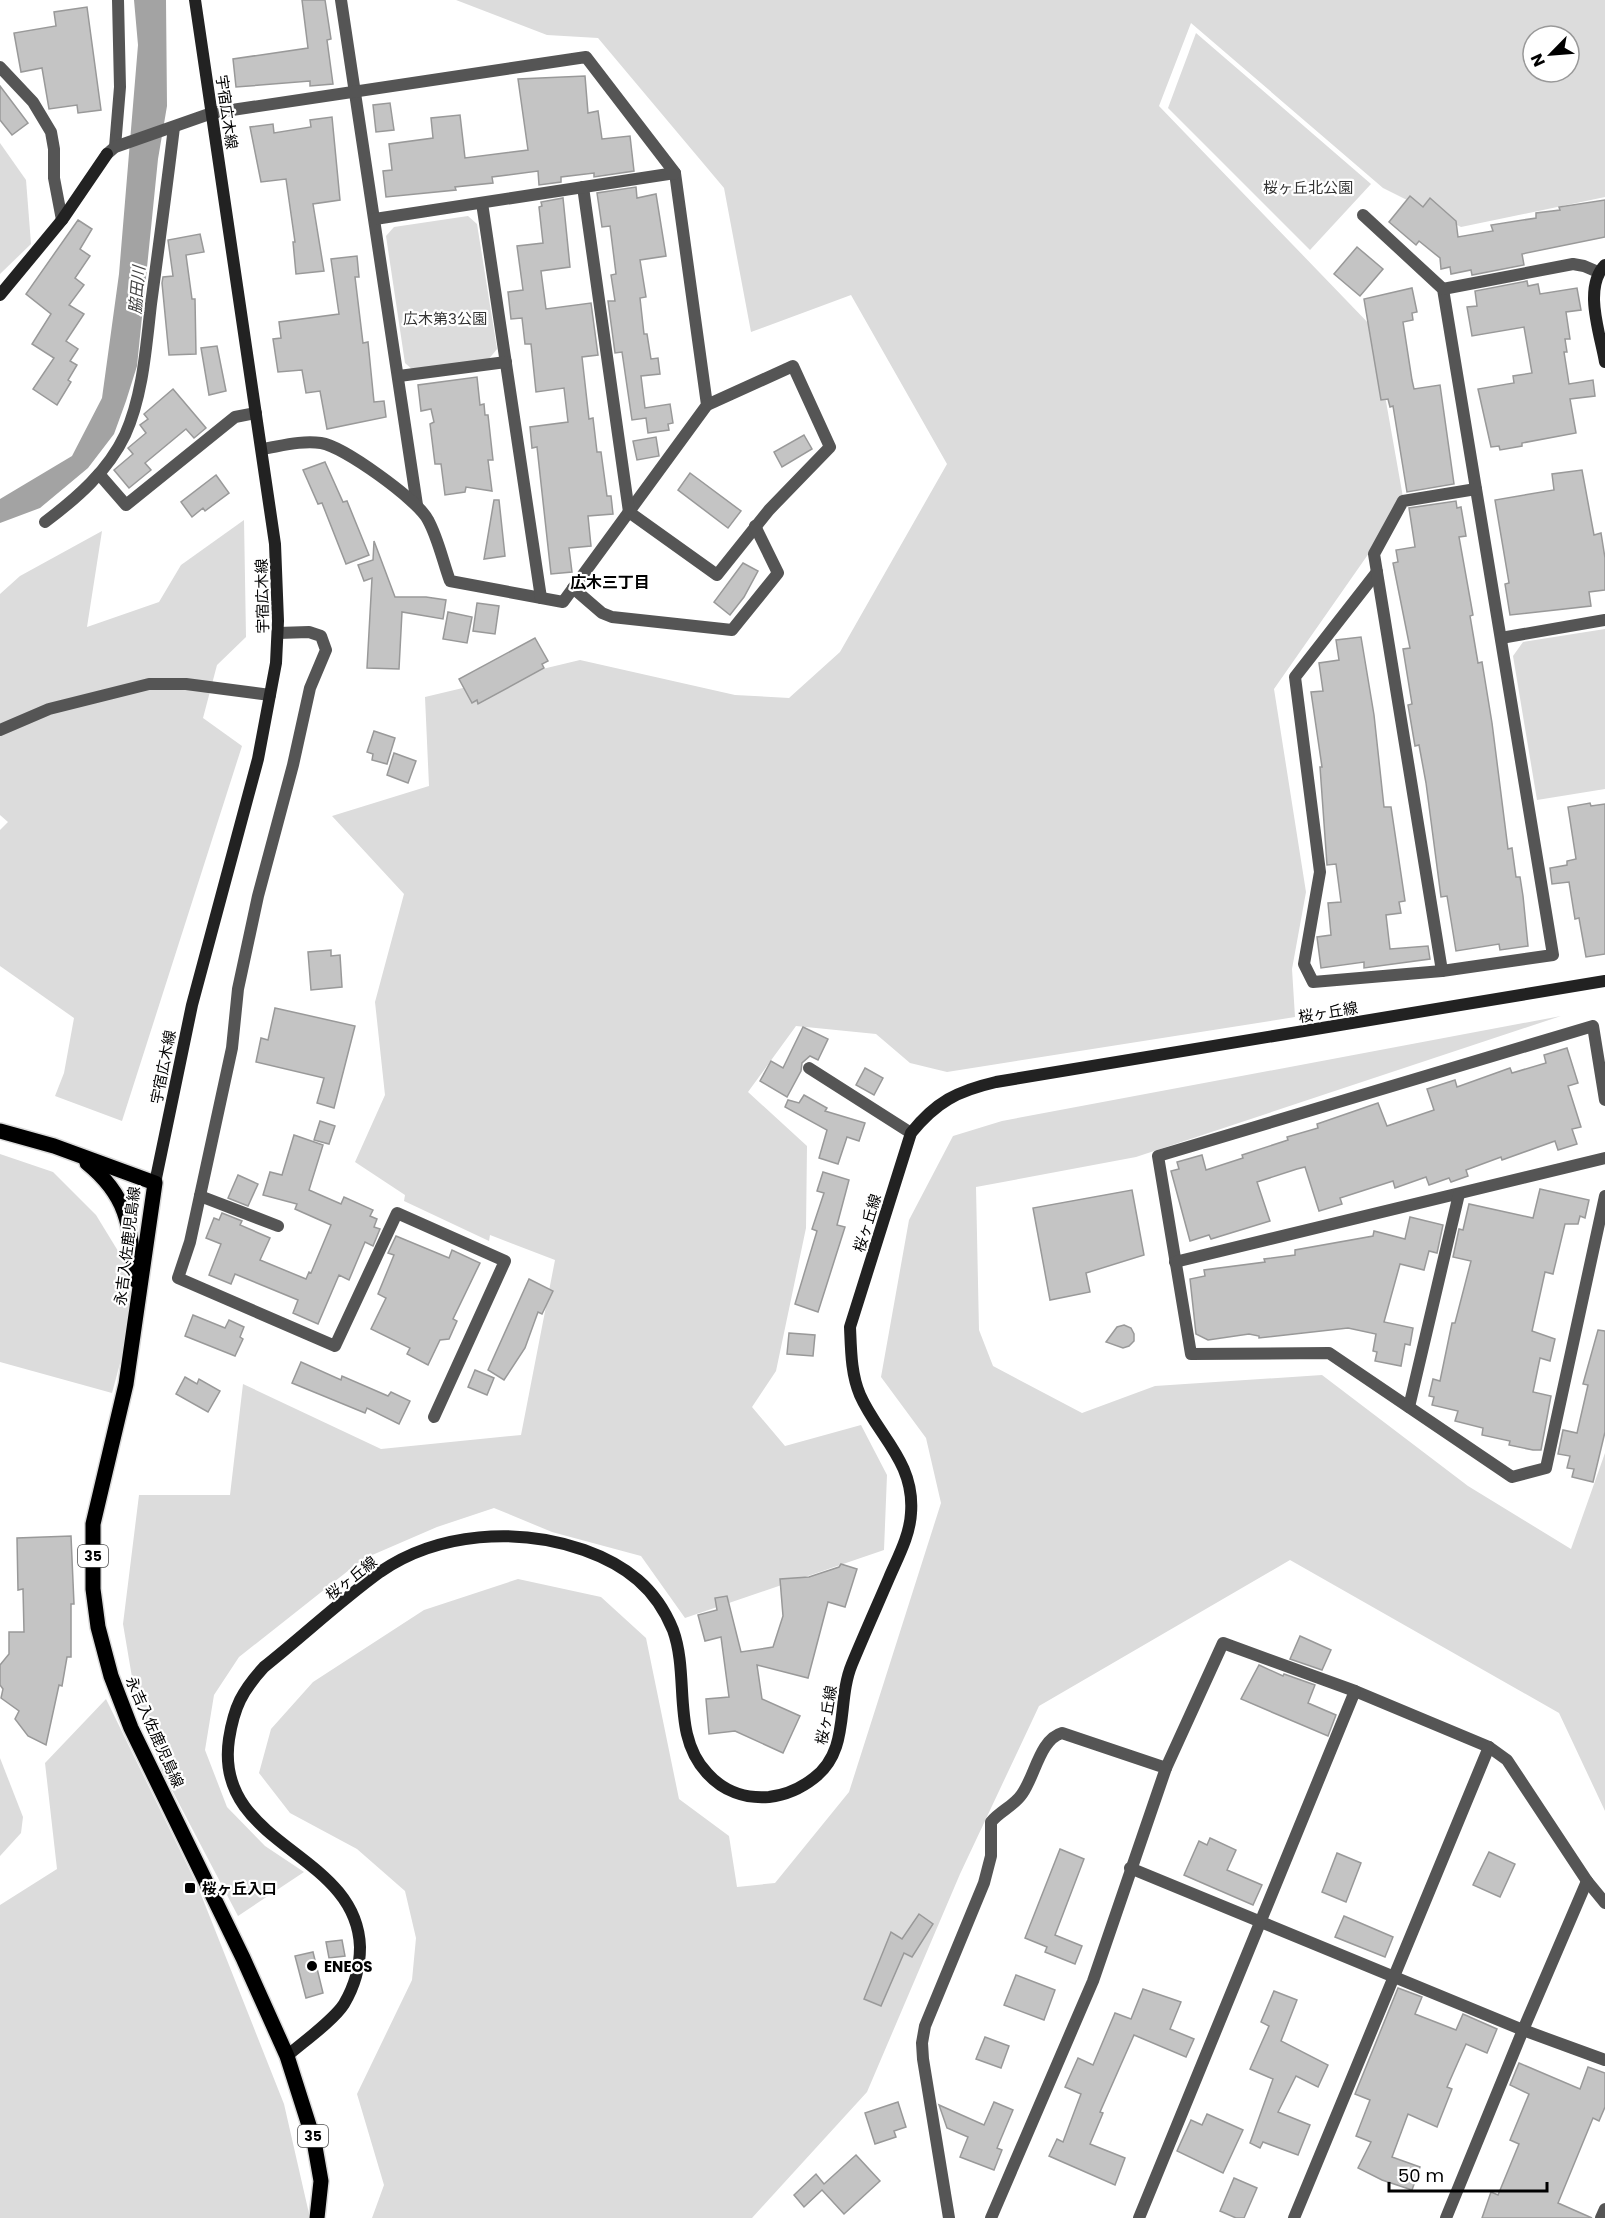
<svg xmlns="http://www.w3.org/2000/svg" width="1605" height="2218" viewBox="0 0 1605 2218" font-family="Poppins,'Noto Sans JP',sans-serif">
	<rect width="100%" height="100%" fill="#fff"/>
	<g fill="#dcdcdc" fill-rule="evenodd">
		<path d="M456 0H1605V197L1461 227 1383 188 1191 23 1159 106 1373 328 1404 503 1274 689 1306 892 1292 969 1295 1017 947 1072 910 1063 876 1034 796 1026 748 1092 807 1146 806 1228 776 1371 752 1407 785 1446 861 1425 887 1475 884 1550 685 1618 641 1556 552 1532 494 1508 437 1527 363 1559 239 1657 214 1695 205 1750 227 1807 265 1846 304 1872 238 1916 163 1773 135 1695 123 1624 139 1495H230L243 1384 381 1449 521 1435 555 1260 490 1235 489 1241 404 1201 405 1195 355 1162 385 1095 375 1002 404 894 332 816 429 786 425 697 580 660 735 695 789 698 840 652 947 464 851 295 751 332 724 188 598 38 547 35ZM1533 36H1569V72H1533Z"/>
		<path d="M1196 33 1371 184 1310 250 1168 108Z"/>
		<path d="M0 143 26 180 31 244 0 274Z"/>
		<path d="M468 216 477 224 497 349 488 360 413 370 405 363 386 236 394 227Z"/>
		<path d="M244 520 246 637 217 665 203 718 242 746 122 1121 55 1096 64 1073 74 1018 0 966V830L8 822 0 815V594L20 576 102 531 87 627 159 602 181 565Z"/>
		<path d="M1605 629V789L1537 800 1513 656 1523 642Z"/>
		<path d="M1561 1016 1136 1157 976 1187 979 1330 993 1366 1082 1413 1155 1386 1322 1375 1468 1486 1571 1549 1605 1453V1811L1559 1713 1290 1560 1039 1706 960 1874 867 2092 752 2218H372L384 2185 357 2094 412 1980 416 1938 405 1891 357 1849 290 1813 259 1773 271 1729 313 1682 424 1610 518 1579 601 1597 646 1638 679 1799 729 1836 737 1887 775 1883 849 1792 941 1503 926 1438 881 1377 909 1220 953 1136 1002 1121Z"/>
		<path d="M0 1154 53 1172 96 1215 129 1269 132 1319 112 1393 0 1362Z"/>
		<path d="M106 1699 198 1887 284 2104 310 2218H0V1905L57 1869 45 1763Z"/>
		<path d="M0 1758 23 1817 21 1833 0 1856Z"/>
	</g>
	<path fill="#a3a3a3" d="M134 0H166L167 106 158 159 137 366 126 401 114 434 88 468 40 508 0 523V499L72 456 102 398 119 274 138 45Z"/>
	<g fill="#c4c4c4" stroke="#999" stroke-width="1.5">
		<path d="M302 0H325L331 39 327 40 333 84 310 86V81L236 87 233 59 308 48Z"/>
		<path d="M87 7 101 110 78 113 77 105 49 109 42 68 21 72 14 33 56 26 54 12Z"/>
		<path d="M585 76 588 113 598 111 602 139 630 136 634 171 594 177V173L561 177V182L539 185 538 171 492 177 493 183 455 187 456 190 386 197 383 171 392 170 389 144 433 138 431 118 460 115 465 158 528 150 518 79Z"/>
		<path d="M0 86 28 123 12 135 0 120Z"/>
		<path d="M390 103 394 130 376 132 373 105Z"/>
		<path d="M332 117 340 200 313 204 324 271 296 274 293 242H295L286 179 261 182 250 127 273 124 274 133 311 127 310 120Z"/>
		<path d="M636 187 637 198 656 194 666 256 640 260 646 297 640 298 644 334H647L651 359 658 358 660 374 641 376 645 408 670 404 673 423 668 424 669 430 648 433 646 418 632 420 622 352 615 353 608 301H615L611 275 616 274 610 226 602 227 597 193Z"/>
		<path d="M1410 196 1423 207 1430 198 1456 221 1458 237 1493 231 1491 225 1536 218V213L1560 210 1559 207 1605 200V237L1522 254 1524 265 1472 275 1471 270 1451 274 1450 267 1441 269 1440 258 1419 241 1416 245 1389 222Z"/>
		<path d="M563 198 570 267 541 271 546 309 591 303 598 355 582 357 589 419 593 418 597 452H601L607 496H611L613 514 588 516 591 546 569 548 572 572 551 574 537 447 532 448 530 427 568 422 564 388 536 392 531 344H525L522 318 511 319 508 292 523 290 517 246 543 243 539 207 542 206 541 202Z"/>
		<path d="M78 220 92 229 80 249 90 256 75 278 84 285 69 305 84 314 66 341 78 349 70 361 77 365 68 380 71 382 57 405 33 389 54 358 32 344 51 314 26 294Z"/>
		<path d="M200 234 204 252 186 255 192 299H195L196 354 169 355 162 283 163 277 173 276 168 240Z"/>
		<path d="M1357 247 1383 269 1360 296 1334 274Z"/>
		<path d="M357 256 359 277H355L363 343 368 342 374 402 384 401 386 417 327 429 320 391 306 393 302 370 278 372 273 339 281 338 279 322 339 314 331 259Z"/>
		<path d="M1527 281 1528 286 1538 284 1540 294 1577 288 1581 310 1566 312 1570 339H1565L1567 352H1564L1569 384 1593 380 1595 396 1570 399 1576 433 1522 443V446L1500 450 1499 446 1491 447 1478 389 1514 383 1513 376 1532 373 1524 327 1472 336 1467 307 1477 306 1475 291Z"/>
		<path d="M1412 288 1417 312 1412 313 1413 320 1403 322 1412 380 1414 389 1440 385 1454 484 1407 492 1393 406 1390 407 1388 399 1381 400 1364 299Z"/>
		<path d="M217 346 226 391 209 395 201 348Z"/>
		<path d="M477 377 480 405 484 404 485 415H488L493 460H488L492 491 466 487 465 492 445 495 441 464H435L430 424 434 422 431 409 421 411 418 385Z"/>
		<path d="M173 389 206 428 194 438 186 429 145 463 151 470 129 488 114 470 133 454 128 448 146 433 140 425 148 419 144 414Z"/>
		<path d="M804 435 812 449 782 467 774 452Z"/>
		<path d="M656 437 659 456 637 460 633 441Z"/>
		<path d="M325 462 343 502 347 501 369 555 346 564 322 503 318 504 303 470Z"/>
		<path d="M1582 470 1594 535 1601 533 1605 558V590L1589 592 1591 606 1510 615 1505 584 1509 583 1495 500 1554 490 1552 474Z"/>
		<path d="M690 473 741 511 728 528 678 490Z"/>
		<path d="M216 475 229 493 205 511 203 508 192 517 181 502Z"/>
		<path d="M494 500H499L505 556 484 559Z"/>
		<path d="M1456 501 1457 508 1461 507 1466 536 1459 537 1473 615 1470 616 1478 663 1482 662 1492 723 1508 849 1512 848 1516 877H1520L1523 896 1528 946 1500 950 1499 944 1456 951 1447 896 1441 897 1426 783 1419 745 1415 746 1408 705 1412 704 1403 649 1410 648 1393 563 1398 562 1396 550 1415 547 1409 508Z"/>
		<path d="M374 541 395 597H426L446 600 443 619 402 612 399 669 367 668 372 578 364 581 358 565 373 560Z"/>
		<path d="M743 563 758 571 744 597 730 615 714 602Z"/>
		<path d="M477 603 499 606 495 634 473 631Z"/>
		<path d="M448 612 472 617 467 643 443 639Z"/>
		<path d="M1361 637 1374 715 1384 807H1391L1405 901 1399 902 1401 913 1386 915 1390 949 1428 946 1430 959 1364 968V962L1321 968 1317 937 1331 935 1328 903 1341 902 1336 864 1327 865 1320 767H1322L1311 692 1323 691 1319 663 1339 660 1336 640Z"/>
		<path d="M535 638 548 661 542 664 544 668 478 704 477 700 472 703 459 679Z"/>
		<path d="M374 731 395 738 387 764 372 760 373 754 367 752Z"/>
		<path d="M394 753 416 761 408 783 387 775Z"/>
		<path d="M1590 803 1591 806 1605 804V954L1586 957 1579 918 1575 919 1569 882 1552 884 1550 868 1567 865V861L1576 859 1568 807Z"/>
		<path d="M331 950V956L340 955 342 987 311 990 308 952Z"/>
		<path d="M275 1008 355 1026 334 1108 317 1103 324 1078 256 1062 261 1038 268 1040Z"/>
		<path d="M803 1027 828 1039 818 1060 810 1056 802 1063 801 1071 787 1097 760 1081 771 1061 783 1068Z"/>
		<path d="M1567 1048 1578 1083 1568 1086 1581 1127 1572 1129 1577 1144 1558 1150 1555 1141 1502 1160 1501 1157 1466 1170 1468 1176 1451 1182 1449 1178 1429 1185 1426 1177 1395 1188 1393 1181 1340 1198 1342 1204 1319 1211 1305 1167 1297 1169 1257 1182 1270 1221 1211 1239 1209 1235 1190 1241 1171 1171 1179 1169 1177 1162 1202 1155 1206 1170 1243 1158 1242 1155 1288 1140 1287 1137 1318 1128 1317 1124 1378 1103 1387 1126 1434 1110 1427 1089 1455 1080 1457 1087 1510 1068 1512 1073 1546 1063 1544 1055Z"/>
		<path d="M865 1068 883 1078 874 1095 856 1085Z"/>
		<path d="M804 1095 827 1108 825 1111 865 1123 859 1141 847 1137 838 1164 819 1158 827 1130 785 1107 788 1100 799 1103Z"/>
		<path d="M320 1121 335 1126 329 1144 314 1140Z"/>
		<path d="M294 1135 323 1145 309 1190 341 1204 344 1197 373 1210 370 1216 377 1219 374 1227 380 1229 373 1246 365 1242 349 1280 339 1275 318 1324 293 1313 298 1300 235 1274 231 1284 209 1275 221 1244 206 1238 214 1218 219 1220 222 1213 242 1221 240 1225 270 1238 260 1260 306 1279 309 1272 311 1273 331 1225 295 1209 297 1204 263 1195 270 1172 282 1175Z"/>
		<path d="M823 1172 849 1180 837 1225 845 1227 818 1312 795 1304 817 1231 812 1229 824 1193 817 1191Z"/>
		<path d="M238 1175 258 1184 248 1206 228 1198Z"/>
		<path d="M1540 1189 1589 1200 1585 1218 1580 1216 1578 1224H1565L1553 1274 1545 1272 1532 1331 1555 1339 1550 1361 1540 1358 1533 1392 1551 1396 1541 1450H1533L1509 1445 1510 1441 1482 1435 1483 1428 1455 1421 1458 1411 1432 1405 1434 1397 1429 1396 1433 1379 1440 1381 1452 1323H1455L1471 1261 1453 1257 1459 1229 1463 1230 1469 1204 1533 1218Z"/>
		<path d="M1132 1190 1144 1255 1086 1273 1090 1292 1050 1300 1033 1208Z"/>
		<path d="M1410 1217 1443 1225 1437 1253 1429 1251 1424 1270 1400 1264 1384 1322 1413 1328 1410 1345 1405 1344 1401 1366 1375 1361 1377 1352 1373 1351 1376 1334 1348 1328 1259 1338V1336L1249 1334 1208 1340 1196 1334 1190 1279 1205 1276 1204 1270 1265 1262 1264 1259 1295 1255V1250L1373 1236 1374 1231 1405 1239Z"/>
		<path d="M396 1236 449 1258 452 1250 480 1263 453 1319 457 1321 449 1339 440 1340 428 1365 407 1354 410 1348 371 1329 386 1298 378 1294 394 1255 388 1253Z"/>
		<path d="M529 1279 553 1291 542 1314 538 1312 525 1348 504 1380 488 1370Z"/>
		<path d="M193 1315 225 1328 229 1320 244 1327 240 1337 243 1339 235 1356 185 1336Z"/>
		<path d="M1124 1325 1131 1328 1134 1334V1341L1129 1346 1123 1348 1106 1342 1117 1327Z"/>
		<path d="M1598 1330 1605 1331V1432L1593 1482 1572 1477 1574 1469 1567 1468 1570 1456 1558 1454 1563 1430 1577 1433 1588 1385 1583 1384Z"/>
		<path d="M789 1333 815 1335 813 1356 787 1354Z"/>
		<path d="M301 1362 341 1380 342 1376 388 1396 391 1392 410 1401 399 1424 367 1408 365 1413 292 1383Z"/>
		<path d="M475 1370 494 1378 487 1395 468 1387Z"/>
		<path d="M185 1377 197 1384 199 1379 220 1391 208 1412 176 1394Z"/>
		<path d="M71 1536 74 1604H71V1657H67L62 1686 59 1685 46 1745 28 1736 15 1719 19 1711 1 1698 3 1689 0 1685V1665L9 1654V1632H24L23 1589 18 1590 17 1538Z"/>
		<path d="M841 1564 857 1569 845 1607 828 1602 808 1678 757 1665 762 1699 800 1716 783 1753 735 1731 709 1734 706 1699 729 1697 721 1637 705 1641 698 1615 717 1610 715 1598 727 1596 741 1652 773 1647 783 1616 780 1579 809 1577 839 1567Z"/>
		<path d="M1300 1636 1331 1650 1322 1670 1290 1659Z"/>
		<path d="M1259 1665 1283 1676 1284 1674 1315 1685 1308 1703 1336 1715 1328 1736 1241 1699Z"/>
		<path d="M1210 1838 1236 1850 1227 1870 1262 1885 1253 1905 1184 1875 1199 1841 1207 1845Z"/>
		<path d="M1060 1849 1084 1859 1055 1935 1082 1946 1075 1964 1045 1952 1047 1947 1025 1938Z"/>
		<path d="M1489 1852 1515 1864 1500 1897 1473 1885Z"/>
		<path d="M1337 1853 1361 1863 1346 1902 1322 1892Z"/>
		<path d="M919 1914 933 1924 912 1957 904 1953 881 2006 864 1999 891 1932 902 1939Z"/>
		<path d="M1344 1916 1393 1937 1385 1957 1335 1937Z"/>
		<path d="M342 1940 345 1956 329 1958 326 1942Z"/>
		<path d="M313 1952 323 1993 306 1998 295 1956Z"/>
		<path d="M1016 1975 1055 1990 1044 2020 1004 2005Z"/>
		<path d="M1398 1988 1422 1997 1415 2014 1456 2030 1463 2014 1497 2029 1487 2053 1466 2044 1447 2087 1452 2089 1437 2127 1408 2114 1392 2157 1420 2167 1412 2190 1382 2180 1358 2168 1371 2142 1356 2136 1370 2100 1355 2094Z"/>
		<path d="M1143 1989 1181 2002 1170 2029 1194 2039 1186 2057 1134 2035 1100 2112 1103 2113 1090 2144 1125 2158 1115 2185 1049 2156 1057 2139 1063 2142 1081 2094 1065 2087 1078 2058 1093 2065 1115 2013 1131 2019Z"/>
		<path d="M1274 1991 1297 2000 1281 2041 1328 2065 1318 2087 1296 2076 1278 2112 1310 2125 1298 2155 1263 2142 1260 2148 1250 2143 1273 2079 1250 2069 1269 2026 1261 2022Z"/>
		<path d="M985 2037 1009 2046 1001 2068 976 2059Z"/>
		<path d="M1519 2063 1580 2089 1588 2067 1605 2073V2107L1599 2121 1593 2118 1558 2203 1592 2218H1482L1491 2192 1498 2195 1519 2144 1510 2140 1529 2094 1510 2085Z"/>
		<path d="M898 2102 906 2127 894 2131 896 2137 875 2144 865 2113Z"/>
		<path d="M994 2102 1013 2110 997 2148 1002 2150 994 2170 960 2157 968 2137 947 2128 939 2105 984 2125Z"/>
		<path d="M1207 2114 1243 2130 1223 2173 1177 2151 1191 2120 1202 2125Z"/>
		<path d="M856 2155 880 2181 844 2214 822 2190 804 2207 794 2195 816 2174 824 2184Z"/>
		<path d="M1234 2178 1257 2188 1244 2218H1236L1220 2211Z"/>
	</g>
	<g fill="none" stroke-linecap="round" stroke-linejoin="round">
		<g stroke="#dbdbdb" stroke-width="18">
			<g id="primary">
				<path d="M0 1131 54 1146 155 1183 126 1384 93 1524V1589L98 1627 111 1676 131 1728 243 1958 287 2056 314 2141 321 2181 317 2218"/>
				<path d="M87 1163C130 1198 130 1228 135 1280"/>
			</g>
		</g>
		<g stroke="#555" stroke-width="12">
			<path d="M341 0 417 505"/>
			<path d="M0 67 33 102 51 132 54 149V178L62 220"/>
			<path d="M115 147 120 87 118 0"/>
			<path d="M107 154 115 147 212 113 586 57 675 173 707 405 563 602 450 581C443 562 438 538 428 520 418 500 343 446 321 443 302 440 281 446 262 449"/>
			<path d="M583 187 629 512 717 575 769 510 830 447 793 366 707 405"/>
			<path d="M482 203 541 598"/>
			<path d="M1363 215 1443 289 1553 955 1442 971 1313 982 1304 964 1320 872 1295 677 1377 572"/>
			<path d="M375 219 675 173"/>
			<path d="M1443 289 1573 264 1584 266 1598 272"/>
			<path d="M399 376 506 362"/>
			<path d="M99 474 126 505 235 417 256 413"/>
			<path d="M45 522C77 498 108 471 125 435 143 395 146 347 151 304 159 245 167 186 174 127"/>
			<path d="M573 588 602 613 612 617 732 630 778 573 755 526"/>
			<path d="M278 633 309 632 321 636 326 650 310 688 293 765 258 896 238 989 232 1048 190 1242 178 1278 335 1346 397 1213 505 1261 434 1417"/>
			<path d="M1501 638 1605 620"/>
			<path d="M0 730 49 709 149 684H186L270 695"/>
			<path d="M1442 971 1374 554 1403 501 1476 489"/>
			<path d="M809 1068 911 1133"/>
			<path d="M1605 1100 1593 1026 1158 1156 1191 1354 1329 1353 1512 1477 1546 1468 1605 1196"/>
			<path d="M200 1196 278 1226"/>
			<path d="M1175 1262 1605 1158"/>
			<path d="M1409 1407 1459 1194"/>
			<path d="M1166 1768 1223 1643 1355 1691 1489 1747 1507 1760 1587 1881 1605 1903"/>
			<path d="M1130 1868 1523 2030 1605 2060"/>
			<path d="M949 2218 923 2059 922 2043 925 2026 984 1883 991 1856V1822C1000 1811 1014 1806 1022 1794 1035 1776 1040 1739 1062 1733L1166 1768 1093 1981 991 2218"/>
			<path d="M1139 2218 1355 1691"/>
			<path d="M1294 2218 1489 1747"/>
			<path d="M1446 2218 1523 2030 1587 1881"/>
			<path d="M1601 2218 1605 2209"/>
		</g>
		<g stroke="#222" stroke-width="12">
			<path d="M1605 265C1583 288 1600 333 1605 362"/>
			<path d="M0 295 62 220 107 154"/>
			<path d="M155 1183 192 1005 258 759 276 663 278 621 275 544 195 0"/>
			<path d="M287 2056C303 2042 333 2021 344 2004 354 1987 360 1967 360 1947 357 1851 213 1846 229 1739 234 1707 242 1691 264 1667 303 1636 340 1601 380 1572 438 1532 518 1527 584 1550 626 1565 656 1588 673 1630 690 1677 671 1735 707 1773 723 1791 745 1799 769 1797 786 1795 800 1789 814 1778 851 1750 836 1702 852 1664 864 1635 877 1606 889 1578 898 1557 910 1535 911 1513 915 1462 878 1436 860 1395 851 1374 851 1350 850 1327L911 1133C936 1102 957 1091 996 1082L1605 981"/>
		</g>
		<use href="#primary" stroke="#000" stroke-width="15"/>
	</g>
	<g fill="#000" stroke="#fff" stroke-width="2">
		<rect x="184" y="1882" width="12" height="12" rx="3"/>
		<circle cx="312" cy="1966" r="6"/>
	</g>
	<g text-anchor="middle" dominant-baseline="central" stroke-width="4.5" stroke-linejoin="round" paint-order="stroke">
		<g fill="#fff" stroke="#4c4c4c" stroke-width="1.5">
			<rect x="78" y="1545" width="30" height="22" rx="4.5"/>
			<rect x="298" y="2125" width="30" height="22" rx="4.5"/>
		</g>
		<g font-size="14" font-weight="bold" fill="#000">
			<text x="93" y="1556">35</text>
			<text x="313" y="2136">35</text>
		</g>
		<g font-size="15" fill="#000" stroke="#fff">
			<text transform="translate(227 112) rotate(82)">宇宿広木線</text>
			<text transform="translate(262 596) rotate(-91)">宇宿広木線</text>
			<text transform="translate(1328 1012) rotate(-9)">桜ヶ丘線</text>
			<text transform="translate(163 1067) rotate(-79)">宇宿広木線</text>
			<text transform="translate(867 1223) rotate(-73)">桜ヶ丘線</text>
			<text transform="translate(127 1246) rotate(-83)">永吉入佐鹿児島線</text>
			<text transform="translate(351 1578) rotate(-38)">桜ヶ丘線</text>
			<text transform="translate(826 1715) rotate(-80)">桜ヶ丘線</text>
			<text transform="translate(155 1732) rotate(66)">永吉入佐鹿児島線</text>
		</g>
		<g font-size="15" fill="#333" stroke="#fff">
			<text x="1308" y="187">桜ヶ丘北公園</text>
			<text x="445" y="318">広木第3公園</text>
		</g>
		<g font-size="15" font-weight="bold" fill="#000" stroke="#fff" text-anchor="start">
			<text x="202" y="1888">桜ヶ丘入口</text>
			<text x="324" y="1966">ENEOS</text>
		</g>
		<g font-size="16" font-style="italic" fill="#444" stroke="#fff">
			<text transform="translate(137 290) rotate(-85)">脇田川</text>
		</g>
		<g font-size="16" font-weight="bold" fill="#000" stroke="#fff">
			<text x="610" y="582">広木三丁目</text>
		</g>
	</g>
	<g transform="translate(1551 54) rotate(245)"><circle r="28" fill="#ffffff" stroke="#999999" stroke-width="1.5"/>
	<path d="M0-4.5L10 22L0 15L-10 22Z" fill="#000000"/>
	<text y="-9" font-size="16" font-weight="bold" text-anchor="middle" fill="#000000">N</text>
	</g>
	<path d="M1389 2182v9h158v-9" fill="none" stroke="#000000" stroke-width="3"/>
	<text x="1398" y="2182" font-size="18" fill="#000000" stroke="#ffffff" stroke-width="4.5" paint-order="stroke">50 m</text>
</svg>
